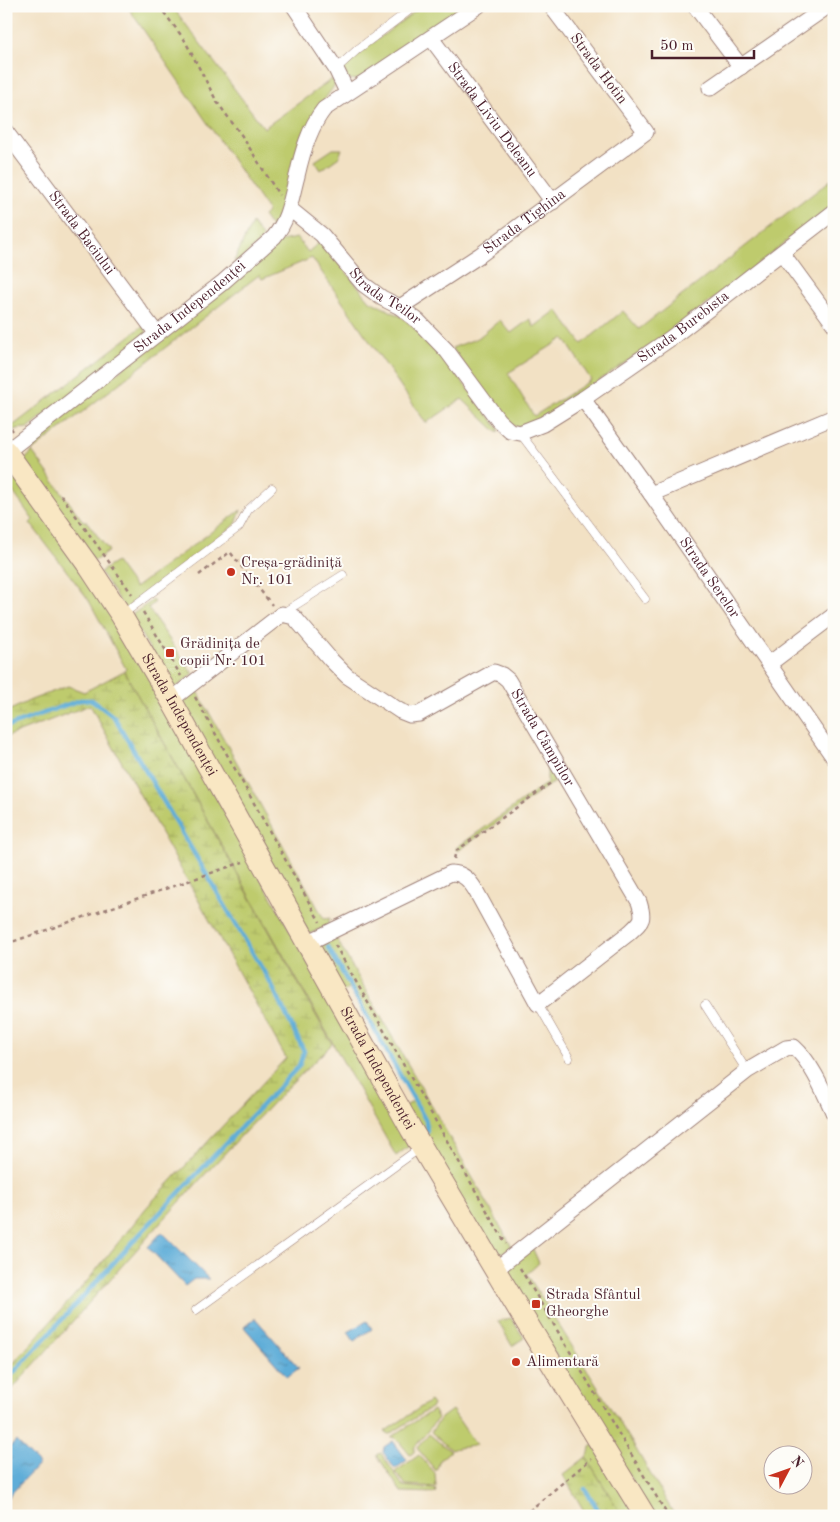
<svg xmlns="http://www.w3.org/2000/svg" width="840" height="1522" viewBox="0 0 840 1522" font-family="'Old Standard TT',serif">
	<defs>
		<pattern id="wetland-marsh" width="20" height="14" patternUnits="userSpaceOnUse" patternTransform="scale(1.25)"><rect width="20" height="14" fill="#becb6d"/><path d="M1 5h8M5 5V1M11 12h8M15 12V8" fill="none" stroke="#a5ae5f"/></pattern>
		<pattern id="water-ripples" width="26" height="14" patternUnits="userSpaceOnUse" patternTransform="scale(1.25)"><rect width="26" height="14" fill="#5eadd8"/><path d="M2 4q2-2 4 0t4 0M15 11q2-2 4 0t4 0" fill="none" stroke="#508caf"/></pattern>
	</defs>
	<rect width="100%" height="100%" fill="#fdfcf7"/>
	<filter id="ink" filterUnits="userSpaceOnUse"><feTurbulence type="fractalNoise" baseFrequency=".02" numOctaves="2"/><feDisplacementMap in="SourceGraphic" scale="10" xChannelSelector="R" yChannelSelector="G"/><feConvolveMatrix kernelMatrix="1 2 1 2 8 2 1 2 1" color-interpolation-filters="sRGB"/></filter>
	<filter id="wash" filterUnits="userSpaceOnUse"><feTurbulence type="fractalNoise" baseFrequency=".0096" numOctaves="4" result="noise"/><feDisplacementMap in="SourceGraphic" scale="20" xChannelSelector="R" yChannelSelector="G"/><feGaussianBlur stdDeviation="1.12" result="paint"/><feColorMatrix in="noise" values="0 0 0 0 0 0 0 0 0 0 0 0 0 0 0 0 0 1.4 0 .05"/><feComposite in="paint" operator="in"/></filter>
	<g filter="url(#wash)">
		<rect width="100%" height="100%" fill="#f2e1c4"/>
		<g fill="#becb6d" stroke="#84754c" fill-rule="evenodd">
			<path d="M127 6H172L264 128 332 79 335 85 321 104 273 230 263 216 268 211Z"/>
			<path d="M422 6H469L358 80 348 79 341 70 366 48Z"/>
			<path d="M333 149H342L339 157 321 170 315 161Z"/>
			<path d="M832 179 834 181V204L678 327 538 422 517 427 507 423 452 348 478 338 500 320 511 333 530 319 534 327 557 310 582 344 623 311 639 329ZM564 338 591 380 534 416 508 373Z"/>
			<path d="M252 223 263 238 240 261H234Z"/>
			<path d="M297 238 308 252 321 241 370 301 402 317 435 347 499 429 498 433 462 399 426 423 312 258 262 279 259 275 32 451 82 520 87 522 109 551 94 561 23 462 32 452 36 438 281 241Z"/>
			<path d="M144 325 147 334 28 428 16 429 6 433V416L14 425Z"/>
			<path d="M6 459 117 618 409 1146 396 1156 124 671 126 669 88 599 30 523 33 520 6 482Z"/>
			<path d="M241 510 236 524 125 609 100 572 116 562 135 588Z"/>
			<path d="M153 600 155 602 148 608 193 674 174 689 130 616Z"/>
			<path d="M196 689 324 919 330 918 327 926 309 934 181 702Z"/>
			<path d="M547 759 560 780 549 785 458 851 456 848 547 783Z"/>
			<path d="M336 938 512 1247 495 1257 404 1107 415 1100 352 986 341 992 317 948Z"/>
			<path d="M532 1247 539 1263 527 1274 633 1444 675 1516H654L504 1270Z"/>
			<path d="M511 1318 524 1338 512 1346 498 1321Z"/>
			<path d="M430 1401 433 1405 432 1407 390 1434H386L384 1432Z"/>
			<path d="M433 1410 438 1418 414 1448V1452L410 1455 396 1438 391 1437Z"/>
			<path d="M452 1410 476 1445C470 1448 460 1446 451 1450L431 1432 441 1418Z"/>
			<path d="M429 1434 450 1451 440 1460 436 1471 417 1448Z"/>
			<path d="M593 1445 636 1516H622L586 1457 589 1453 590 1447Z"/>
			<path d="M381 1453 403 1486 434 1489 436 1490 435 1493 401 1492 377 1455Z"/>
			<path d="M419 1455 435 1473 436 1487 406 1485 395 1472Z"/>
		</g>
		<g fill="url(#wetland-marsh)" stroke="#84754c">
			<path d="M124 671 332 1044C217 1155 113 1277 6 1396V1371L89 1279 146 1208 286 1058 90 705 6 737V712L31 700 68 686 84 692Z"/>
			<path d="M586 1457 622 1516H587L563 1475Z"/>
		</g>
		<g fill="url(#water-ripples)" stroke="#546682">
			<path d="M162 1232 209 1279H194L185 1286 148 1247Z"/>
			<path d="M255 1318 299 1368 287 1377 244 1327Z"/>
			<path d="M367 1321 372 1329 354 1341 348 1332Z"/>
			<path d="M16 1441 39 1464 7 1498 6 1452Z"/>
			<path d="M393 1441 407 1460 395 1469 383 1452 384 1447Z"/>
		</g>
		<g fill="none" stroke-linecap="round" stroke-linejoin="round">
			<g stroke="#5eadd8" stroke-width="4.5">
				<path d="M6 727 80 700H92L114 717 271 984 304 1051 299 1066 140 1234 6 1381"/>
				<path d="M328 947 426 1121 427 1132"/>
				<path d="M585 1489 602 1516"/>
			</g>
		</g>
	</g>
	<g filter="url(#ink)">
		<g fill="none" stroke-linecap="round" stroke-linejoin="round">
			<g stroke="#9e8078" stroke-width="9">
				<g id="lane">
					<path d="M336 69 358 49 415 6"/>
					<path d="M520 433 645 599"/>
					<path d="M283 613 343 575"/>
					<path d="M123 614 239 527 248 510 272 488"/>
					<path d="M538 1004 569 1058"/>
					<path d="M705 1005 747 1071"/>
					<path d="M196 1310 420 1148"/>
				</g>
			</g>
			<g stroke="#9e8078" stroke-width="17">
				<g id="street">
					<path d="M294 6 336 69 347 92"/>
					<path d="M695 6 741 67"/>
					<path id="s1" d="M431 38 553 202"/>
					<path d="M710 88 828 6"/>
					<path id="s2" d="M6 132 157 334"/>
					<path id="s3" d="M290 209 322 235 363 284 382 298 400 307 418 321 447 351 498 420 510 431 520 433 543 424 583 399 671 338 834 212"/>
					<path d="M782 253 834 324"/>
					<path id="s4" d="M400 307 480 255 646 132 551 6"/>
					<path id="s5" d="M583 399 651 494 834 758"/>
					<path id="s6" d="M6 452 222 283 274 237C289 219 291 198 297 176 302 153 309 128 324 109L478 6"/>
					<path d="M651 494 834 417"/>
					<path d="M769 664 834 615"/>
					<path id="s7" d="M171 700 282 614 294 617 331 660 347 676 400 711 410 715 419 714 494 672 502 675 508 680 639 902C645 920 642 921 629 933L538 1004 476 891C470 881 464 873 451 873L307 943"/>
					<path d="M495 1270 747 1071 786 1048 794 1047C812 1063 824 1092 834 1114"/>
				</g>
			</g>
			<g stroke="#9e8078" stroke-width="23">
				<g id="secondary">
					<path id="s8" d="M6 451 90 568 121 615 171 700 411 1129 522 1315 645 1516"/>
				</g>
			</g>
			<g stroke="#9e8078" stroke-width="2.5" stroke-dasharray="4 4" stroke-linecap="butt">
				<path d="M159 6 184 39 217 102 242 136 279 195"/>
				<path d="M6 422 13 431"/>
				<path d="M61 495 132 594"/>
				<path d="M199 575 230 552 272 605"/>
				<path d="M143 612 181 676"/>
				<path d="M195 697 320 922"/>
				<path d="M454 859 456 851 552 782"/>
				<path d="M6 944 243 862"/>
				<path d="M335 945 506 1244"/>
				<path d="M520 1268 668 1516"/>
				<path d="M523 1516 591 1459"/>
			</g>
			<use href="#lane" stroke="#fff" stroke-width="8"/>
			<use href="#street" stroke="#fff" stroke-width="15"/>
			<use href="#secondary" stroke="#f9e7c3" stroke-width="21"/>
		</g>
	</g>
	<g fill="#c8321e" stroke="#fdfcf7" stroke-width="2">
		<circle cx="231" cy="572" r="5"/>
		<rect x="165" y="648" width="10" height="10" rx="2.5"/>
		<rect x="531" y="1299" width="10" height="10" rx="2.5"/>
		<circle cx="516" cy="1362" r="5"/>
	</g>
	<g text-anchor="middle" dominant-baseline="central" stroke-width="4" stroke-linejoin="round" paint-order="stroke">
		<g font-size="15" fill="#4a1f2b" stroke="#fdfcf7">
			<text transform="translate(598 69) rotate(53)">Strada Hotin</text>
			<text stroke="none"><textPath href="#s1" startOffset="102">Strada Liviu Deleanu</textPath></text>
			<text stroke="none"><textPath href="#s4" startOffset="151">Strada Tighina</textPath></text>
			<text stroke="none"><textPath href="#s2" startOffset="126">Strada Baciului</textPath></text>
			<text stroke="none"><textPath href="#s3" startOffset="130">Strada Teilor</textPath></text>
			<text stroke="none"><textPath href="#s6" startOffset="234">Strada Independenței</textPath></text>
			<text stroke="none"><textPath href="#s3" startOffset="521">Strada Burebista</textPath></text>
			<text stroke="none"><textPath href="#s5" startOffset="219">Strada Serelor</textPath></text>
			<text stroke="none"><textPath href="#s8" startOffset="316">Strada Independenței</textPath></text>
			<text stroke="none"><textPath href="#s7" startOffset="485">Strada Câmpiilor</textPath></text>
			<text stroke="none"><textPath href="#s8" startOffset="721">Strada Independenței</textPath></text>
		</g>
		<g font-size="15" fill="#4a1f2b" stroke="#fdfcf7" text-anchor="start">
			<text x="241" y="563">Creșa-grădiniță<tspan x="241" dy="17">Nr. 101</tspan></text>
			<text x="180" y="644">Grădinița de<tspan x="180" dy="17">copii Nr. 101</tspan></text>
			<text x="546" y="1295">Strada Sfântul<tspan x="546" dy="17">Gheorghe</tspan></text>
			<text x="526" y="1362">Alimentară</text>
		</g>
	</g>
	<rect width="840" height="1522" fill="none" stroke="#fdfcf7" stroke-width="25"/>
	<g transform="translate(788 1470) rotate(49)"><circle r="24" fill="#fdfcf7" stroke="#b5a4a5"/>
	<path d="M0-4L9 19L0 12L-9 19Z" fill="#c8321e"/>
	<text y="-8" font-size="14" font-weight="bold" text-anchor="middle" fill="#4a1f2b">N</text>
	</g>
	<path d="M652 50v8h102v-8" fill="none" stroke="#4a1f2b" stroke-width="2.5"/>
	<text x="660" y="50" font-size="15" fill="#4a1f2b" stroke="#fdfcf7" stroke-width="4" paint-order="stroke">50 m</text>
</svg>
